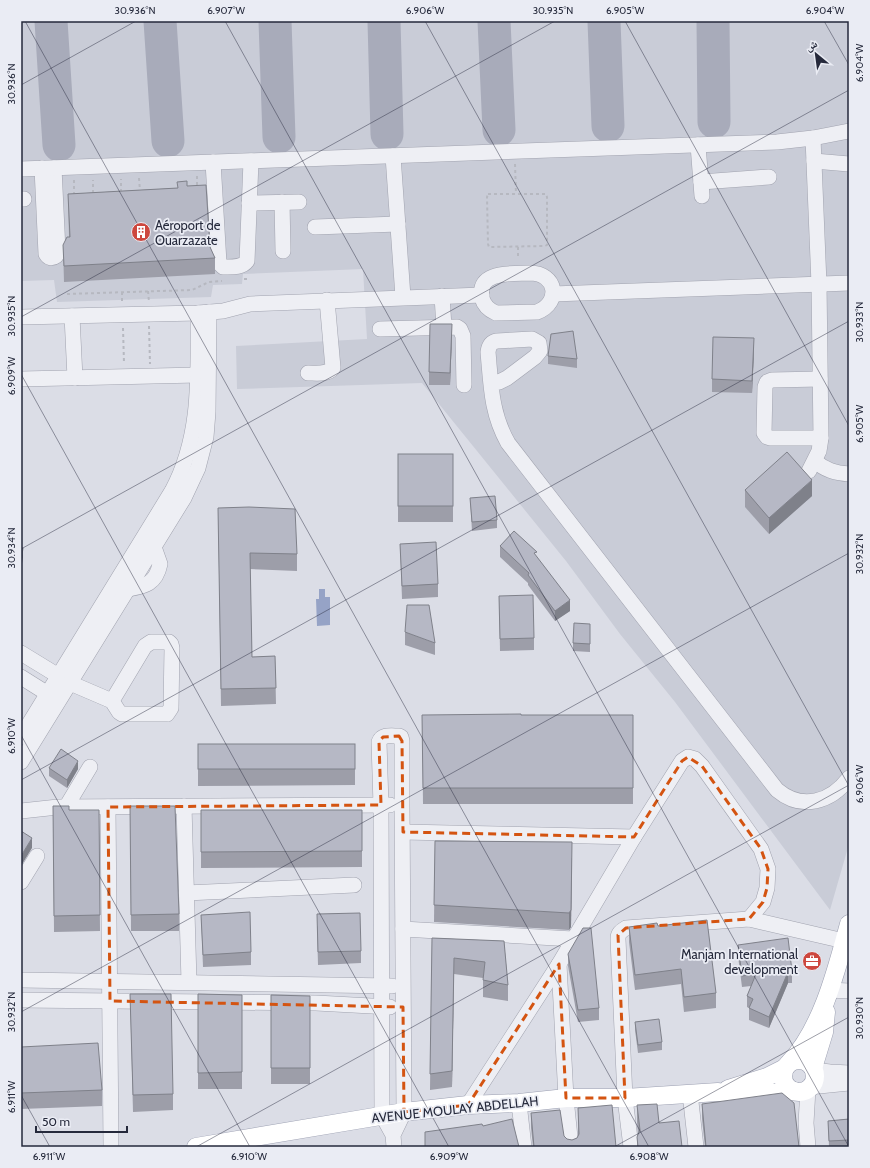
<svg xmlns="http://www.w3.org/2000/svg" width="870" height="1168" viewBox="0 0 870 1168" font-family="Cabin,'Noto Naskh Arabic',sans-serif">
	<rect width="100%" height="100%" fill="#dbdde6"/>
	<path fill="#c9ccd7" d="M21 21H849V844L830 910 675 702 620 634 566 561 422 383 237 389 236 346 367 339 363 269 243 274 242 284 213 285 211 297 57 302 54 280 21 281Z"/>
	<path fill="#96a3c6" d="M319 589H325V597H330V625L317 626 316 599H319Z"/>
	<g fill="none" stroke-linecap="round" stroke-linejoin="round">
		<g stroke="#a8abba" stroke-width="33">
			<path d="M51 21 59 145"/>
			<path d="M160 21 168 141"/>
			<path d="M275 21 279 137"/>
			<path d="M384 21 387 134"/>
			<path d="M494 21 499 130"/>
			<path d="M604 21 608 126"/>
			<path d="M713 21 714 122"/>
		</g>
		<g stroke="#a1a3af" stroke-width="16">
			<g id="minor">
				<path d="M698 145 702 196"/>
				<path d="M393 156 403 297"/>
				<path d="M814 161 849 164"/>
				<path d="M213 162 219 263 223 267C231 267 242 268 247 261L251 161"/>
				<path d="M42 168 46 254C48 258 52 259 56 256L58 251 54 168"/>
				<path d="M21 169 777 142 813 138 849 131"/>
				<path d="M701 182 769 177"/>
				<path d="M21 199H24"/>
				<path d="M282 202 283 251"/>
				<path d="M249 203 299 202"/>
				<path d="M315 227 398 224"/>
				<path d="M530 273C556 273 562 302 537 312L496 313C489 310 484 306 482 298 477 270 512 274 530 273Z"/>
				<path d="M553 294 849 283"/>
				<path d="M442 296 444 327"/>
				<path d="M72 316 75 378"/>
				<path d="M21 317 198 313 223 311 250 304 482 295"/>
				<path d="M380 329 457 327 460 329 463 336 464 385"/>
				<path d="M308 373C316 373 327 375 333 368L327 300"/>
				<path d="M21 379 198 375"/>
				<path d="M820 379 772 380 767 382 765 387 764 433 767 437 770 438H821"/>
				<path d="M491 383 499 382 507 378 535 357 540 351 539 343 532 339 497 341C491 342 489 345 488 352 491 385 491 413 508 443L777 790C802 811 831 802 849 778"/>
				<path d="M815 461C825 470 835 473 849 474"/>
				<path d="M809 471 819 451 821 438 819 284 813 138"/>
				<path d="M128 589C145 586 156 584 160 564L154 547"/>
				<path d="M21 653 70 683 112 701 119 712 122 714H167L171 708 172 648 171 644 169 642H151L145 646 112 701"/>
				<path d="M21 677 56 699"/>
				<path d="M21 737 172 491C202 435 198 375 198 313"/>
				<path d="M21 762 184 498 198 468 206 437 208 412 209 312"/>
				<path d="M184 806 189 982"/>
				<path d="M66 807 90 767"/>
				<path d="M108 807 111 1147"/>
				<path d="M21 811 58 807 390 805"/>
				<path d="M403 832 634 837"/>
				<path d="M21 882 37 856"/>
				<path d="M186 893 354 885"/>
				<path d="M403 929 573 939"/>
				<path d="M559 964 566 1098 571 1147"/>
				<path d="M21 980 392 986"/>
				<path d="M829 990 849 991"/>
				<path d="M21 1000 316 1003 390 1007"/>
				<path d="M813 1070 830 1072 849 1073"/>
				<path d="M809 1087 849 1083"/>
				<path d="M808 1089 806 1123 808 1147"/>
				<path d="M690 1093 696 1147"/>
				<path d="M519 1103 524 1147"/>
				<path d="M468 1105 559 964 634 837 682 761 688 757 695 759 702 766 761 849 768 869 767 888 763 902 749 919"/>
				<path d="M393 1135 404 1112 402 805V741L401 737 399 736C391 736 382 734 379 742L381 805 382 1115 393 1135 394 1147"/>
				<path d="M631 1147 625 1098 618 939C618 933 621 931 626 928L749 919 844 941"/>
			</g>
		</g>
		<g stroke="#9b9fb1" stroke-width="19">
			<g id="major">
				<circle cx="799" cy="1076" r="16"/>
				<path d="M790 1062C822 1029 837 968 849 924"/>
				<path d="M813 1068 824 1032 826 1012"/>
				<path d="M728 1089 767 1077 785 1068"/>
				<path d="M196 1147 404 1112 468 1105 519 1103 566 1098H625L718 1092C742 1098 769 1093 794 1091"/>
			</g>
		</g>
		<g stroke="#b6b8c0" stroke-width="2" stroke-dasharray="3 3" stroke-linecap="butt">
			<path d="M515 164 516 194"/>
			<path d="M197 176V187"/>
			<path d="M139 178 140 191"/>
			<path d="M74 180V196"/>
			<path d="M121 192V179"/>
			<path d="M93 193V180"/>
			<path d="M488 194H546L547 197V245L544 246 489 247 488 244 487 197Z"/>
			<path d="M518 247V259"/>
			<path d="M244 279H249"/>
			<path d="M148 291 149 302"/>
			<path d="M122 292V302"/>
			<path d="M67 294 192 290 209 282 222 281"/>
			<path d="M149 326 150 364"/>
			<path d="M123 328 124 363"/>
		</g>
		<use href="#minor" stroke="#eeeff4" stroke-width="15"/>
		<use href="#major" stroke="#fff" stroke-width="18"/>
	</g>
	<g fill="#9d9ea9">
		<path d="M187 186 210 247 215 258V274L64 282 63 245 69 237 68 194 177 188Z"/>
		<path d="M452 336 450 385H429V372Z"/>
		<path d="M754 351 752 393 712 392V379Z"/>
		<path d="M548 356 577 359V368L548 364Z"/>
		<rect x="398" y="454" width="55" height="68"/>
		<path d="M745 490 812 496 769 534 745 507Z"/>
		<path d="M470 498 497 520V528L472 531Z"/>
		<path d="M218 508 297 554V571L250 569 252 657 275 656 276 704 221 706Z"/>
		<path d="M400 544 438 584V597L402 599Z"/>
		<path d="M500 546 537 557 570 611 555 621 528 585V583L500 557Z"/>
		<path d="M499 596 534 638V650L500 651Z"/>
		<path d="M405 632 435 643V655L405 645Z"/>
		<path d="M590 632V652L573 651V643Z"/>
		<path d="M422 715H633V804H423Z"/>
		<path d="M198 744H355V785L198 786Z"/>
		<path d="M49 768 78 769 67 788 49 776Z"/>
		<path d="M53 806 69 810H99L100 931 54 932Z"/>
		<path d="M130 806 179 914V931H131Z"/>
		<path d="M201 810H362V867L201 868Z"/>
		<path d="M435 841 572 858 571 927 569 930 434 922Z"/>
		<path d="M201 915 251 952V965L203 967Z"/>
		<path d="M317 926 361 951V963L318 965Z"/>
		<path d="M658 926 716 993V1008L684 1012 681 984 635 990 629 942V927Z"/>
		<path d="M432 938 504 941 508 985V1001L483 997V978L454 974 452 1087 430 1090Z"/>
		<path d="M738 945 792 971V983H788L769 1028 749 1020V1008L747 1007V996L751 986 742 987 738 956Z"/>
		<path d="M568 954 599 1008V1020L578 1022 568 966Z"/>
		<path d="M130 994 173 1094V1110L133 1112Z"/>
		<path d="M198 994 242 995V1089H198Z"/>
		<path d="M271 995 310 996V1084H271Z"/>
		<path d="M635 1022 662 1042V1050L638 1053 635 1030Z"/>
		<path d="M21 1047 102 1090V1106L21 1109Z"/>
		<path d="M702 1104 799 1147H705L702 1119Z"/>
		<path d="M637 1105 659 1123 682 1147H637V1137L638 1134 637 1122Z"/>
		<path d="M578 1108 616 1147H533L531 1128V1113L567 1139 572 1140 577 1138 578 1136Z"/>
		<path d="M849 1119V1147H829L828 1121Z"/>
	</g>
	<g fill="#7f818a">
		<path d="M452 324V336L450 385V373Z"/>
		<path d="M754 338V351L752 393V381Z"/>
		<path d="M812 480V496L769 534V518Z"/>
		<path d="M23 548V557L21 570V562Z"/>
		<path d="M570 600V611L555 621V611Z"/>
		<path d="M78 761V769L67 788V780Z"/>
		<path d="M32 838V848L21 866V856Z"/>
		<path d="M572 858 571 927 569 930V913Z"/>
		<path d="M454 958V974L452 1087V1071Z"/>
		<path d="M788 972V983L769 1028V1017Z"/>
	</g>
	<g fill="#b6b8c5" stroke="#7f818a">
		<path d="M187 181V186L206 185 210 247 215 258 64 266 63 245 67 237H70L68 194 178 188 177 182Z"/>
		<path d="M430 324H452L450 373 429 372Z"/>
		<path d="M573 331 577 359 548 356 551 334Z"/>
		<path d="M713 337 754 338 752 381 712 379Z"/>
		<path d="M787 452 812 480 769 518 745 490Z"/>
		<rect x="398" y="454" width="55" height="52"/>
		<path d="M495 496 497 520 472 522 470 498Z"/>
		<path d="M249 507 295 509 297 554 250 553 252 657 275 656 276 688 221 689 218 508Z"/>
		<path d="M514 531 537 552 534 553 570 600 555 611 528 575 529 573 500 546Z"/>
		<path d="M436 542 438 584 402 586 400 544Z"/>
		<path d="M21 548H23L21 562Z"/>
		<path d="M533 595 534 638 500 639 499 596Z"/>
		<path d="M407 605H429L435 643 405 632Z"/>
		<path d="M574 623 590 624V644L573 643Z"/>
		<path d="M521 714V715H633V788H423L422 715Z"/>
		<rect x="198" y="744" width="157" height="25"/>
		<path d="M61 749 78 761 67 780 49 768Z"/>
		<path d="M53 806H69V810H99L100 915 54 916Z"/>
		<path d="M130 806H175L179 914 131 915Z"/>
		<path d="M201 810H362V851L201 852Z"/>
		<path d="M21 831 32 838 21 856Z"/>
		<path d="M435 841 572 842 571 910 569 913 434 905Z"/>
		<path d="M250 912 251 952 203 955 201 915Z"/>
		<path d="M360 913 361 951 318 952 317 914Z"/>
		<path d="M707 920 716 993 684 997 681 969 635 975 629 927 657 923 658 926Z"/>
		<path d="M583 928H591L599 1008 578 1010 568 954Z"/>
		<path d="M432 938 504 941 508 985 483 980 485 962 454 958 452 1071 430 1074Z"/>
		<path d="M788 938 792 971 788 972 769 1017 749 1008 753 999 747 996 756 974 742 976 738 945Z"/>
		<path d="M130 994H171L173 1094 133 1095Z"/>
		<path d="M198 994 242 995V1072L198 1073Z"/>
		<path d="M271 995 310 996V1068H271Z"/>
		<path d="M659 1019 662 1042 638 1045 635 1022Z"/>
		<path d="M98 1043 102 1090 21 1093V1047Z"/>
		<path d="M782 1093 794 1103 799 1147H706L702 1104Z"/>
		<path d="M657 1104 659 1123 679 1121 682 1147H638L637 1137 640 1130 637 1105Z"/>
		<path d="M612 1105 616 1147H534L531 1113 560 1110 564 1136 567 1139 572 1140 577 1138 579 1134 578 1108Z"/>
		<path d="M512 1119 519 1147H425V1132L482 1124 483 1126Z"/>
		<path d="M849 1119V1140L829 1141 828 1121Z"/>
	</g>
	<path fill="none" stroke="#d45411" stroke-width="3" stroke-dasharray="8 5" stroke-linejoin="round" d="M399 736 402 741 403 832 634 837 682 761 688 757 702 766 761 849 768 869 767 888 763 902 749 919 626 928 618 935 625 1098H566L559 964 468 1105 404 1112 403 1007 110 1001 108 807 381 805 379 742 383 737Z"/>
	<path fill="none" stroke="#25293b" stroke-width="1" stroke-opacity="0.45" d="M25 21 649 1147M225 21 849 1147M425 21 849 786M625 21 849 426M824 21 849 65M21 85 136 21M21 317 555 21M21 374 449 1147M21 549 849 90M21 735 250 1147M21 780 849 321M21 1012 849 553M21 1095 50 1147M196 1147 849 785M614 1147 849 1017"/>
	<defs>
		<g id="building-disc" transform="scale(1)"><circle r="9.5" fill="#cd473e" stroke="#eaecf4"/><path d="M-4-6H4V6H1V3H-1V6H-4ZM-2.5-4.3h1.7v1.8h-1.7ZM.8-4.3h1.7v1.8H.8ZM-2.5-1h1.7V.8h-1.7ZM.8-1h1.7V.8H.8Z" fill="#fff"/></g>
		<g id="office-disc" transform="scale(1)"><circle r="9.5" fill="#cd473e" stroke="#eaecf4"/><path d="M-6-3h4V-5.5h4V-3h4V5H-6ZM-1-4.5V-3h2v-1.5ZM-6 0V1H6V0Z" fill="#fff"/></g>
	</defs>
	<g fill-rule="evenodd">
		<use href="#building-disc" x="141" y="232"/>
		<use href="#office-disc" x="812" y="961"/>
	</g>
	<g text-anchor="middle" dominant-baseline="central" stroke-width="3.5" stroke-linejoin="round" paint-order="stroke">
		<g font-size="13" fill="#25293b" stroke="#eaecf4" text-anchor="start">
			<text x="155" y="225">Aéroport de<tspan x="155" dy="15">Ouarzazate</tspan></text>
			<text x="798" y="954" text-anchor="end">Manjam International<tspan x="798" dy="15">development</tspan></text>
		</g>
		<g font-size="13" fill="#25293b" stroke="#eaecf4">
			<text transform="translate(455 1109) rotate(-6)">AVENUE MOULAY ABDELLAH</text>
		</g>
	</g>
	<rect width="870" height="1168" fill="none" stroke="#eaecf4" stroke-width="44"/>
	<g transform="translate(816 54) rotate(331)" stroke="#eaecf4" stroke-width="3" paint-order="stroke">
	<path d="M0-3L7 15L0 10L-7 15Z" fill="#25293b"/>
	<text y="-6" font-size="11" font-weight="bold" text-anchor="middle" fill="#25293b">ش</text>
	</g>
	<path d="M36 1126v6h91v-6" fill="none" stroke="#25293b" stroke-width="2"/>
	<text x="42" y="1126" font-size="12" fill="#25293b" stroke="#eaecf4" stroke-width="3" paint-order="stroke">50 m</text>
	<rect x="22" y="22" width="826" height="1124" fill="none" stroke="#25293b" stroke-width="1.5"/>
	<g font-size="10" text-anchor="middle" fill="#25293b">
		<text x="135" y="14">30.936°N</text>
		<text x="226" y="14">6.907°W</text>
		<text x="425" y="14">6.906°W</text>
		<text x="553" y="14">30.935°N</text>
		<text x="625" y="14">6.905°W</text>
		<text x="825" y="14">6.904°W</text>
		<text transform="translate(859 63) rotate(-90)" y="4">6.904°W</text>
		<text transform="translate(11 84) rotate(-90)" y="4">30.936°N</text>
		<text transform="translate(11 316) rotate(-90)" y="4">30.935°N</text>
		<text transform="translate(859 322) rotate(-90)" y="4">30.933°N</text>
		<text transform="translate(11 376) rotate(-90)" y="4">6.909°W</text>
		<text transform="translate(859 424) rotate(-90)" y="4">6.905°W</text>
		<text transform="translate(11 548) rotate(-90)" y="4">30.934°N</text>
		<text transform="translate(859 554) rotate(-90)" y="4">30.932°N</text>
		<text transform="translate(11 736) rotate(-90)" y="4">6.910°W</text>
		<text transform="translate(859 784) rotate(-90)" y="4">6.906°W</text>
		<text transform="translate(11 1012) rotate(-90)" y="4">30.932°N</text>
		<text transform="translate(859 1018) rotate(-90)" y="4">30.930°N</text>
		<text transform="translate(11 1097) rotate(-90)" y="4">6.911°W</text>
		<text x="49" y="1160">6.911°W</text>
		<text x="249" y="1160">6.910°W</text>
		<text x="449" y="1160">6.909°W</text>
		<text x="649" y="1160">6.908°W</text>
	</g>
</svg>
